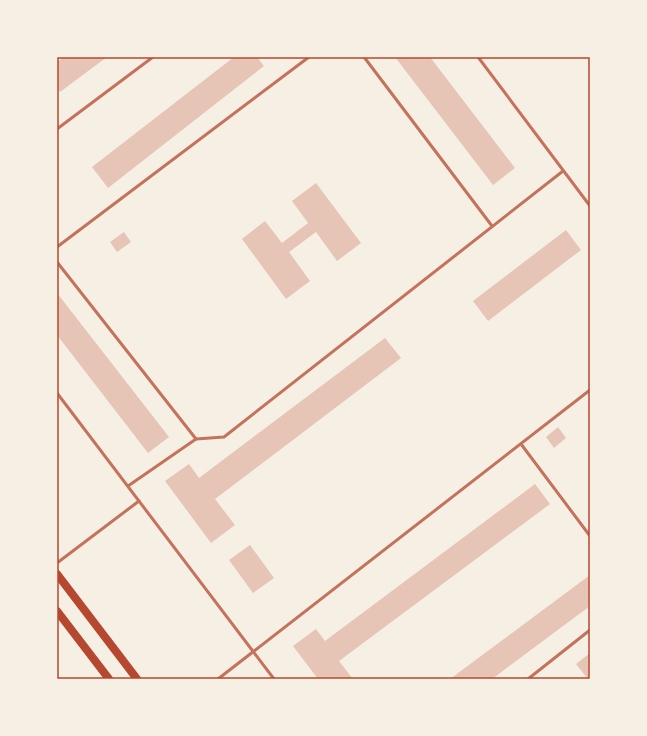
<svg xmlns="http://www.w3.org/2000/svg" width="647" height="736" viewBox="0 0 647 736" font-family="'Alegreya Sans',sans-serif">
	<rect width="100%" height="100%" fill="#f6efe4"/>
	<g fill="#e6c5b7">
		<path d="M64 57H107L60 92 57 87V62Z"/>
		<path d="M234 57H257L264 66 108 188 92 167Z"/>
		<path d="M395 57H430L515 168 493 185Z"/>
		<path d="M316 183 361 243 337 261 316 232 289 252 310 281 286 299 242 239 265 221 282 243 308 223 292 201Z"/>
		<path d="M566 230 581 250 488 321 473 301Z"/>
		<path d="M124 232 131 242 117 252 110 242Z"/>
		<path d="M57 293 169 437 148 453 57 335Z"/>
		<path d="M385 338 401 358 215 499 235 525 211 543 165 481 189 464 199 478Z"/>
		<path d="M558 427 566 438 554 448 546 437Z"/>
		<path d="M535 484 550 504 339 661 353 679H318L293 646 316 629 325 641Z"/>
		<path d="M250 545 274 578 253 593 229 560Z"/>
		<path d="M590 575V606L492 679H450Z"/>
		<path d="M590 653V679H588L576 664Z"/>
	</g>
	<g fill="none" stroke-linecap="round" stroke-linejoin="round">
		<g stroke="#c5725c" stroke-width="3">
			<path d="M364 57 492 226"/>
			<path d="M478 57 590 206"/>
			<path d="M57 129 153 57"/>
			<path d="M57 247 309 57"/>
			<path d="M57 262 196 439"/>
			<path d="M57 393 274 679"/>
			<path d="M521 444 590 536"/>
			<path d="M128 486 196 439 224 437 563 171"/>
			<path d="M57 563 139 501"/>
			<path d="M218 679 590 390"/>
			<path d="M528 679 590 630"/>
		</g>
		<g stroke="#b5482f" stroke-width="8">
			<path d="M57 574 137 679"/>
			<path d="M57 611 109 679"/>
		</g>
	</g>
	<rect width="647" height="736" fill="none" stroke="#f6efe4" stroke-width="116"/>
	<rect x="58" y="58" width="531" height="620" fill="none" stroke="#b5482f" stroke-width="1.5"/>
</svg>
